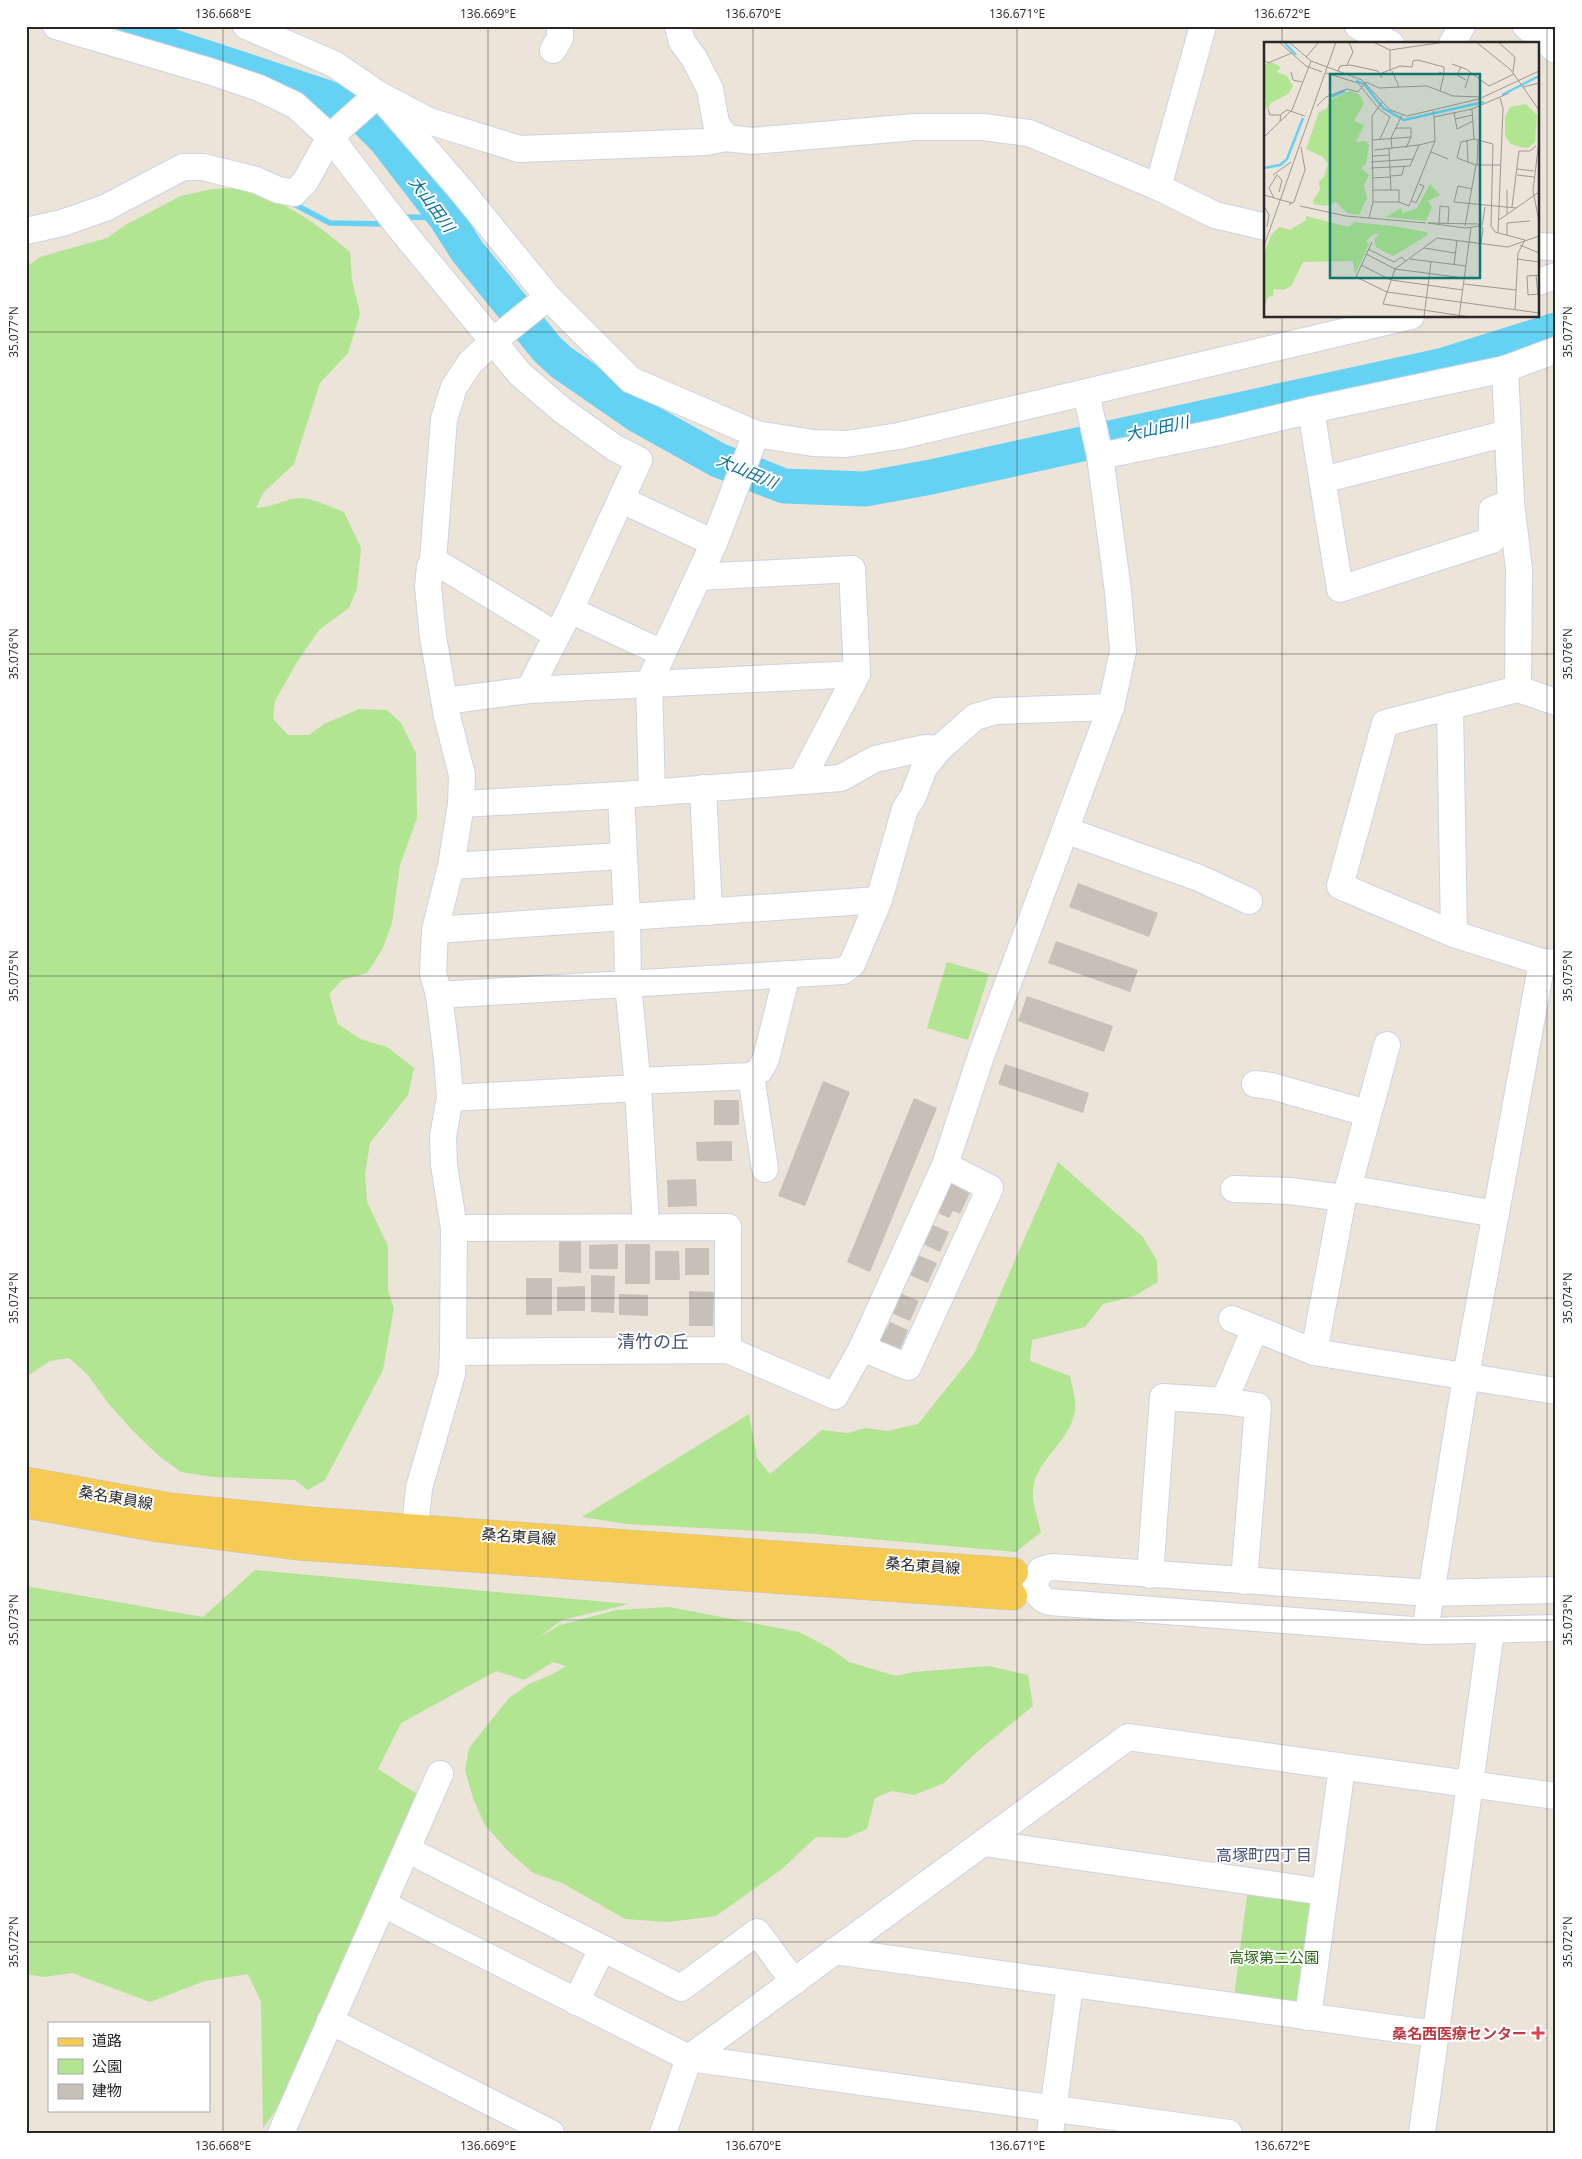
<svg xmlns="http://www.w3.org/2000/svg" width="1582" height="2159" viewBox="0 0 1582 2159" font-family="'Open Sans','Noto Sans JP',sans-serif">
	<rect width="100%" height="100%" fill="#ece3d9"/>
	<g fill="#b1e592">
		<path d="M212 189C219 189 228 188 235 189 276 193 320 226 350 252L352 280 360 314 348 353 320 383 294 464 263 493 256 508C271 507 284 500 299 498 310 497 333 508 344 512L361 548 357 588 349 608 319 630 297 662 275 701 273 719 288 735H309L324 724 359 709 387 710 401 723 416 753 417 818 400 865 392 923 382 950 367 973 342 980 329 994 338 1024 360 1039 387 1047 414 1068 408 1095 370 1143 365 1174 367 1202 388 1246V1291L394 1308 383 1370 325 1480 308 1490 295 1480 214 1477 181 1472 159 1456 133 1431 108 1403 87 1374 69 1358 50 1361 26 1377V267L40 257 107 238 127 224 181 196Z"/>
		<path d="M947 962 989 974 968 1040 927 1028Z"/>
		<path d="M1058 1162 1143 1237 1157 1261 1158 1282 1134 1296 1103 1304 1085 1327 1032 1340 1030 1361 1070 1376C1072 1386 1077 1401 1075 1411 1069 1444 1035 1460 1033 1490 1032 1504 1038 1519 1041 1532L1016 1552 815 1534 626 1524 582 1517 749 1414 757 1458 770 1474 822 1430 848 1433 865 1428 888 1431 918 1424 974 1354Z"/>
		<path d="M255 1570 629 1604 562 1620 538 1638 560 1625 617 1610 669 1607 799 1632 831 1649 849 1662 896 1676 914 1672 989 1666 1028 1675 1033 1706 978 1751 944 1783 914 1795 892 1791 875 1798 867 1829 846 1838 816 1837 782 1869 716 1916 668 1922 625 1919 562 1883 533 1873 507 1850 485 1825 473 1798 465 1770 469 1748 509 1698 529 1684 553 1674 566 1666 553 1662 524 1680 496 1671 401 1723 378 1769 417 1794 281 2103 263 2128 261 2002 248 1974 205 1981 150 2002 72 1973 43 1977 26 1974V1586L203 1617Z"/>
		<path d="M1248 1888 1315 1902 1302 2001 1294 2006 1234 1997Z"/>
	</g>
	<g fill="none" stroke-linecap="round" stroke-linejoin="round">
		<g stroke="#66d2f3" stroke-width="5.5">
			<path d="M292 203 330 223 388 224"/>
			<path d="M401 219 406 217 446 218"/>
		</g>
		<path stroke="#66d2f3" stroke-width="35" d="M110 26 326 97 359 113 386 140 446 218 467 251 547 349 561 362 639 416 718 460 784 486 865 489 931 477 1444 365 1556 330"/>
	</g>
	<g fill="#c7c0b9">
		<path d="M1078 883 1158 913 1149 937 1069 907Z"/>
		<path d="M1056 941 1138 970 1130 992 1048 963Z"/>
		<path d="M1027 996 1113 1026 1104 1052 1018 1021Z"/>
		<path d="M1005 1064 1089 1093 1083 1113 998 1084Z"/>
		<path d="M823 1081 850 1092 805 1206 778 1196Z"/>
		<path d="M914 1098 937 1108 870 1272 847 1262Z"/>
		<rect x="714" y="1100" width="25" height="25"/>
		<path d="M732 1141V1161H697L696 1142Z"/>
		<path d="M696 1179 697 1206 668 1207 667 1180Z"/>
		<path d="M951 1179 972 1188 960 1214 953 1211 949 1218 931 1210Z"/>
		<path d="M931 1224 949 1232 940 1252 919 1242Z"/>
		<path d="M559 1236H581V1273L559 1272Z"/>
		<path d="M618 1244V1269H589V1245Z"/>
		<rect x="625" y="1244" width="25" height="40"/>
		<rect x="685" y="1248" width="24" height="27"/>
		<path d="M655 1251H679L680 1280H655Z"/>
		<path d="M918 1255 937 1263 928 1283 905 1273Z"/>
		<path d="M591 1275 615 1276 614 1313 591 1312Z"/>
		<rect x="526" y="1278" width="26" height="37"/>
		<path d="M585 1286V1311H557V1287Z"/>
		<path d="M689 1291 714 1292 713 1326H689Z"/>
		<path d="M897 1292 919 1301 910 1321 889 1312Z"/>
		<path d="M619 1294 648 1295V1316L619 1315Z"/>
		<path d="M890 1322 908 1330 900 1350 878 1342 883 1329 886 1330Z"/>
	</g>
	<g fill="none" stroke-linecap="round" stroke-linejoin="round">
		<g stroke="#ced3e2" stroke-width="28">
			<g id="minor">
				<path d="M56 26 212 72 259 88 295 105 330 137 399 227 520 374 562 410 615 448 639 460 570 610 529 690"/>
				<path d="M246 26 334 64 378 94 461 190 548 297 631 380 756 434 813 443 846 444 899 436 1411 316"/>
				<path d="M678 26 682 42 694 58 710 89 716 123 726 138 752 141 915 127H984L1029 133 1158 187 1215 215 1266 227"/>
				<path d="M1358 26 1391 44"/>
				<path d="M1526 26 1556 50"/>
				<path d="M1452 44 1462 26"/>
				<path d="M553 50 560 38V26"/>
				<path d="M1158 187 1203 26"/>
				<path d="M26 231 62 223 105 208 183 167H203L256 180 278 190 294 193 305 182 330 137 378 94 429 121 519 149 706 142 726 138"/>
				<path d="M1538 246 1556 247"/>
				<path d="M1538 282 1556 276"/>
				<path d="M1505 369 1511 502 1519 569 1518 689 1556 702"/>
				<path d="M1086 393 1100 456 1219 432 1311 410 1505 369 1556 350"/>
				<path d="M1311 410 1340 589 1492 540V510L1511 502"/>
				<path d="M1322 480 1508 433"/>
				<path d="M622 500 714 543"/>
				<path d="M433 560 556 635"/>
				<path d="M699 577 852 569 857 674 801 781"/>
				<path d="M570 610 662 653"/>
				<path d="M1518 689 1385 723 1340 886 1454 934 1542 962 1556 963"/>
				<path d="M445 701 529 690 857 674"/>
				<path d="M1450 706 1454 934"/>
				<path d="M703 788 709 912"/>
				<path d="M652 793 649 683 714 543 756 434"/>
				<path d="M621 795 627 917 628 984 638 1088 646 1226"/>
				<path d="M461 804 621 795 841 778 875 759 925 748 939 749"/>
				<path d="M1065 830 1199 878 1249 901"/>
				<path d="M451 866 623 856"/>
				<path d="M435 930 879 900"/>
				<path d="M439 995 843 971 852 964 879 900 905 809 913 797 924 768 939 749 975 717 996 711 1111 707"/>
				<path d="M751 1076 765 1169"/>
				<path d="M637 1081 751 1076 760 1070 766 1059 787 974"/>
				<path d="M1255 1084 1271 1086 1367 1113"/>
				<path d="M450 1098 638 1088"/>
				<path d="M1348 1188 1387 1045"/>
				<path d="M1234 1189 1290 1191 1343 1198"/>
				<path d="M1496 1214 1348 1188 1343 1198 1314 1352 1556 1391"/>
				<path d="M454 1228 728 1227V1350"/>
				<path d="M1232 1319 1314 1352"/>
				<path d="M862 1348 908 1367 990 1188 945 1165"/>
				<path d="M453 1352 728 1350 835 1396 862 1348 945 1165 982 1053 1111 707 1123 651 1118 591 1100 456"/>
				<path d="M1224 1401 1255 1329"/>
				<path d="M415 1528 419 1488 452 1374 453 1352 454 1228 444 1165 443 1136 450 1098 447 1059 439 995 433 973 435 930 451 866 461 804 462 775 447 716 433 637 428 586 430 567 433 560 444 419 454 387 470 363 493 341 548 297"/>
				<path d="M1150 1575 1163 1397 1224 1401 1258 1406 1244 1581"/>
				<path d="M1556 1590 1431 1593 1052 1567 1041 1570 1036 1580 1035 1591 1044 1600 1050 1602 1425 1631 1556 1628"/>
				<path d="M1425 1631 1466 1376 1542 962"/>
				<path d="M984 1843 1324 1892"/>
				<path d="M408 1850 681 1988 757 1932 794 1982"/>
				<path d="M383 1904 689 2058 1229 2133"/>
				<path d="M834 1951 1435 2034"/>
				<path d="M576 2002 602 1949"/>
				<path d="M1308 2017 1342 1767"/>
				<path d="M330 2021 551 2133"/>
				<path d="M281 2133 440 1774"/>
				<path d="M663 2133 689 2058 1128 1737 1556 1796"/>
				<path d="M1050 2133 1070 1985"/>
				<path d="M1422 2133 1491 1631"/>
			</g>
		</g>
		<g stroke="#c7c7c7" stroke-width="29">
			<g id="major">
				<path d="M26 1481 170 1507 311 1521 1014 1572"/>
				<path d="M26 1504 152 1527 299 1546 1013 1596"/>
			</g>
		</g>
		<use href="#minor" stroke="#fff" stroke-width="26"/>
		<use href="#major" stroke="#f6cb53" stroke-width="28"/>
	</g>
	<path fill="none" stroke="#282828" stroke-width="1" stroke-opacity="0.45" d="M223 26V2133M488 26V2133M753 26V2133M1017 26V2133M1282 26V44M1547 26V2133M1282 316V2133M26 332H1556M26 654H1556M26 976H1556M26 1298H1556M26 1620H1556M26 1942H1556"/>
	<path fill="#e0444e" stroke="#fff" stroke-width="2" d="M1535.5 2025.5h5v5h5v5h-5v5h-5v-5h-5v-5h5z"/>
	<g text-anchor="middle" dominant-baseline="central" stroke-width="4" stroke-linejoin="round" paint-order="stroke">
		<g font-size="15" fill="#282828" stroke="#fff">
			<text transform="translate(116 1497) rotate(10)">桑名東員線</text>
			<text transform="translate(519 1536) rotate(4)">桑名東員線</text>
			<text transform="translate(923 1565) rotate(4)">桑名東員線</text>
		</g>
		<g font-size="15" fill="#2a6716" stroke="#fff">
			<text x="1274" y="1957">高塚第二公園</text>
		</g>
		<g font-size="15" font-weight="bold" fill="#be3a42" stroke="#fff" text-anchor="end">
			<text x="1527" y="2033">桑名西医療センター</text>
		</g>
		<g font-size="16" font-style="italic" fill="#076e9d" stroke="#fff">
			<text transform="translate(432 204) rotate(54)">大山田川</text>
			<text transform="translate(1157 428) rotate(-12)">大山田川</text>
			<text transform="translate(747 471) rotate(23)">大山田川</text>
		</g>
		<g font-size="16" fill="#47527a" stroke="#fff">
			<text x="1264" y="1855">高塚町四丁目</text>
		</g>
		<g font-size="18" fill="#47527a" stroke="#fff">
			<text x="653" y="1341">清竹の丘</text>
		</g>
	</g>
	<g transform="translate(1264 42)">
		<rect width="275" height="275" fill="#ece3d9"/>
		<path d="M7 20 17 25 13 30 23 34 29 44 24 52 7 61 4 67 0 65V23ZM86 49 96 53 100 61 90 79 100 83 92 100 102 99 105 103 102 122 97 126 105 133 100 143 103 156 95 173 83 171 72 160 61 164 50 162 49 158 56 148 55 139 60 135 64 122 59 115 42 107 55 70 63 66 66 58ZM262 62 273 73 271 100 264 106 256 105 247 102 241 94V75L246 65ZM166 142 176 153 164 159 168 165 162 179 121 175 137 166 139 171 153 166ZM42 174 85 185 90 180 129 184 163 190 164 193 129 214 112 205 110 197 116 191 108 193 102 199 105 202 91 233 89 219 39 220 27 244 19 248 10 247 9 254 4 255 0 267V212L7 193 15 185 26 188 42 178Z" fill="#b1e592"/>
		<path fill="none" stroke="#66d2f3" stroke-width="2.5" d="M20 0 32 13M92 39 100 42 119 66 140 78 220 60M238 53 275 34M66 55 81 49M0 126 16 123 23 117 39 76"/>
		<path fill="none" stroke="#9e9892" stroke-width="1" d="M15 0 42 24 58 30M25 0 47 19 98 38 126 68 143 74 215 57 275 29M109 0 126 8M212 0 247 28 275 68M234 0 251 15 249 30M42 15 55 0M0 18 4 21 28 11M188 22 202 27 225 44 250 32M83 23 89 10 85 0M197 25 193 33 202 38M74 29 76 24 86 23 114 29 118 36M126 29V8L181 0M128 29 135 45 163 44 189 54 217 55M27 30 29 38 38 40M175 30 180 32 176 49M62 31 94 41 115 67 126 75 116 97M118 31 136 24 148 25 149 19 154 18 180 25V32M259 45 275 41M201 46 206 31M53 64 62 55 83 47 94 50 102 40 115 46 135 45M4 67 6 73H16M208 67 210 97 229 102 227 184 231 190 261 198 254 211 251 268M169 69 170 75 208 67 245 51M190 70 193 87 209 79M191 77 209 73M16 79 17 72 23 68 41 74M132 86H147V95L142 106M0 95 28 68 47 19M210 97 197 100 193 116 212 123H236M108 98 147 95M203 98 204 120M275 98 269 149 275 179M125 107 127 148M128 107 127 96 138 73M110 108 155 103M167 110 184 117M109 114 125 113M107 120 149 117M213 123 214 98M107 126 146 124 155 103 171 99M253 127 270 129M9 133 27 120M253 133 270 135M126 134 138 133 140 124M109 136 126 135M208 147 194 144 190 160 252 166M109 148H135V160M0 153 28 161M10 156 5 146 13 133 18 138 15 150M148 159 152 161 160 144 155 142M109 160H135L145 164 171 99 170 75M25 163 30 160 41 128 37 105M0 164 5 173 3 185M36 164 82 174 162 181M248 165 255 109H266L272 104M243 172V148M105 176 109 160 108 74 118 60M235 178 275 150M164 181 214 182 216 184 201 186ZM175 181 176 164 185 165 184 181M201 184 212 123M216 184 219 186 217 202M218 184 221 165M234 190 239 66 236 56M243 193V181L266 179M108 200 92 235 123 250 275 271M256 203 275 211M0 204 72 0M160 206 191 211M104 207 130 220 138 215 141 219M102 212 131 227 200 236M146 217 202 224M253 217 275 220M97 223 127 238 199 248M190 223 193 199M272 233 274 253M275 233 263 234 264 253 275 252M200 242 252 248M160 275 167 220M195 275 207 186M206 275 119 262 131 227 173 196 244 205 275 194"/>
		<path fill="#0f766e" fill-opacity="0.15" stroke="#0f766e" stroke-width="2.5" d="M66 32H216V236H66Z"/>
		<rect width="275" height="275" fill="none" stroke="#282828" stroke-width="2.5"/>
	</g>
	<rect width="1582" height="2159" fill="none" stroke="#ffffff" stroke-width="55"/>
	<rect x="48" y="2022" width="162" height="90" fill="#ffffff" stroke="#a9a9a9"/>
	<rect x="58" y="2038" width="25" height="8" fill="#f6cb53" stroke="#a9a9a9"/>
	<text x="92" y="2046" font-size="15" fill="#282828">道路</text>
	<rect x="58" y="2059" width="25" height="15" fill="#b1e592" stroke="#a9a9a9"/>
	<text x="92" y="2072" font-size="15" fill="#282828">公園</text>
	<rect x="58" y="2084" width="25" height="15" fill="#c7c0b9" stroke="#a9a9a9"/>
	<text x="92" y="2096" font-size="15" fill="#282828">建物</text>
	<rect x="28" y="28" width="1526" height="2104" fill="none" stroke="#282828" stroke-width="2"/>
	<g font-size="12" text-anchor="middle" fill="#282828">
		<text x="223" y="18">136.668°E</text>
		<text x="488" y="18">136.669°E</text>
		<text x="753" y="18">136.670°E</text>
		<text x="1017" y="18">136.671°E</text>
		<text x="1282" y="18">136.672°E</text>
		<text transform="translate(14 332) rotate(-90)" y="4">35.077°N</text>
		<text transform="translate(1568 332) rotate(-90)" y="4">35.077°N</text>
		<text transform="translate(14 654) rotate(-90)" y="4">35.076°N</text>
		<text transform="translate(1568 654) rotate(-90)" y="4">35.076°N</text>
		<text transform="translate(14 976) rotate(-90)" y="4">35.075°N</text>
		<text transform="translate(1568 976) rotate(-90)" y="4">35.075°N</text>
		<text transform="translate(14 1298) rotate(-90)" y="4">35.074°N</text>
		<text transform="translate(1568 1298) rotate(-90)" y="4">35.074°N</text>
		<text transform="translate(14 1620) rotate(-90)" y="4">35.073°N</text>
		<text transform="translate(1568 1620) rotate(-90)" y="4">35.073°N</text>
		<text transform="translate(14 1942) rotate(-90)" y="4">35.072°N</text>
		<text transform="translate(1568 1942) rotate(-90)" y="4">35.072°N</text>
		<text x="223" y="2150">136.668°E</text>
		<text x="488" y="2150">136.669°E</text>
		<text x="753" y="2150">136.670°E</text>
		<text x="1017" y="2150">136.671°E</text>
		<text x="1282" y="2150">136.672°E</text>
	</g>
</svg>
